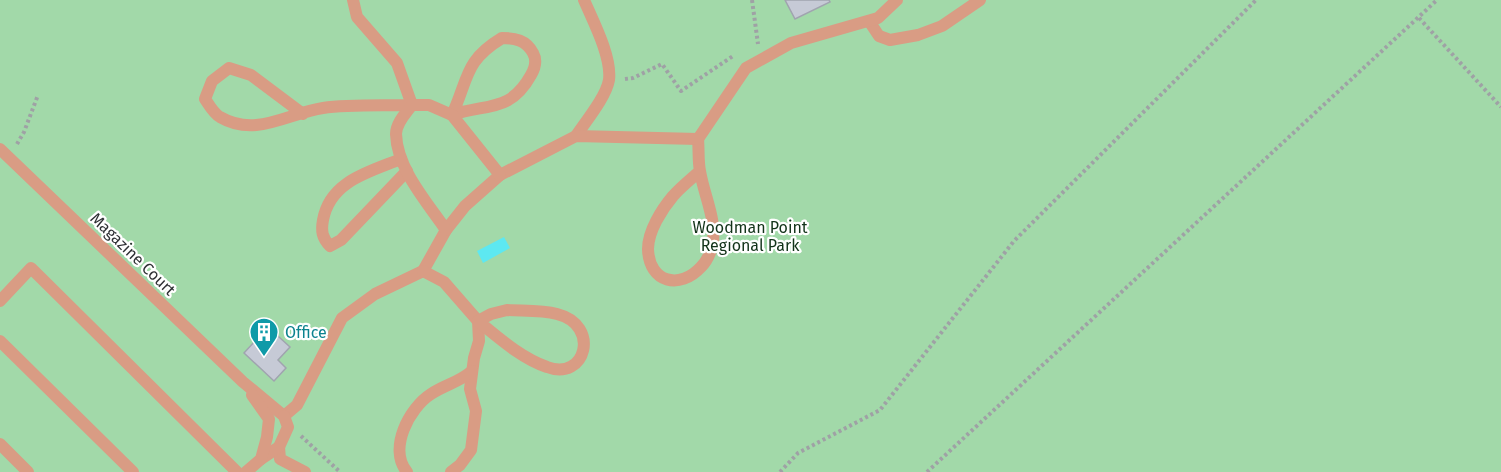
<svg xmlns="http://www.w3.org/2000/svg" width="1501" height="472" viewBox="0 0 1501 472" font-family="'Fira Sans',sans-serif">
	<rect width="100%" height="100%" fill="#f8fafe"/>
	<rect fill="#a2d9a9" x="0" y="0" width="1501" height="472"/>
	<path fill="#5de8f1" d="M504 237 510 248 483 263 477 251Z"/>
	<g fill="#c6cad6" stroke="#a0a4af" stroke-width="1.5">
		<path d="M785 0H829L830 2 795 19Z"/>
		<path d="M268 327 290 347 278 360 286 368 274 381 244 353Z"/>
	</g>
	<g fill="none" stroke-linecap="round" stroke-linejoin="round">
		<g stroke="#9fa1a5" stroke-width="4" stroke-dasharray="3 3" stroke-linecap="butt">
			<path d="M752 0 758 44"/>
			<path d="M1419 18 1501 107"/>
			<path d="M625 79 633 78 662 64 681 91 733 56"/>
			<path d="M17 144 24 132 38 95"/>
			<path d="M301 436 340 472"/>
			<path d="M780 472 798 453 880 410 1014 241 1256 0"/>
			<path d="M927 472 1437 0"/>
		</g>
		<g stroke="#d99c84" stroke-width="12">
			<path d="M869 21 879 36 890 40 918 35 942 26 980 0"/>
			<path d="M502 38C515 38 526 40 533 53 537 60 535 68 531 75 510 113 487 103 452 115 469 78 464 61 502 38Z"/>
			<path d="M303 114 251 75 229 68 212 81 205 99C209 105 214 114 220 117 256 138 288 113 323 108 350 104 385 106 412 105L397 63 357 17 353 0"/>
			<path d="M576 136C586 121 606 97 609 80 612 57 593 21 584 0"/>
			<path d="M698 139C699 150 698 161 700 171 704 196 718 222 712 247 710 254 706 262 701 267 680 290 649 283 648 249 648 231 662 209 673 196 681 187 691 179 700 171"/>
			<path d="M0 149 243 382 284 416 297 405 342 318 375 294 423 271 446 230 465 206 500 175 576 136 698 139 746 68 791 43 878 18 897 0"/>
			<path d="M401 159C369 172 330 181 323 220 321 231 322 238 330 246L341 240 407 171"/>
			<path d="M446 230C427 202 397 169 396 134 396 123 406 113 412 105H429L452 115 500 175"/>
			<path d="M423 271 444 282 478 321 479 341 474 358 470 389 476 411 471 450 460 465 451 472"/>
			<path d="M0 301 31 268 237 472"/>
			<path d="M507 310C523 311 542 310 557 314 601 325 586 382 547 367 521 358 499 338 478 321L491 314Z"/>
			<path d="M0 341 133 472"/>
			<path d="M0 444 28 472"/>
			<path d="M279 447 280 459 305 472"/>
			<path d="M261 459 279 447 288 427 284 416"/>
			<path d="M246 472 261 459 267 437 269 419 252 395"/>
			<path d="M407 472C388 449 409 408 431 394 446 384 458 383 472 371"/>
		</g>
	</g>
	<defs>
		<g id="building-pin" transform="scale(1.5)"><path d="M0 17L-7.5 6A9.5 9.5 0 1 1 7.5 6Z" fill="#0f9aa8" stroke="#fff"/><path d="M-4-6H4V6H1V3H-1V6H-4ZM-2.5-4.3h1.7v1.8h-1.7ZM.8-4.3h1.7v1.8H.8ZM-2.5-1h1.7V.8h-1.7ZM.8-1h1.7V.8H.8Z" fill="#fff"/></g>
	</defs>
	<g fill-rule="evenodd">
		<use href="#building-pin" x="264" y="332"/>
	</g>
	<g text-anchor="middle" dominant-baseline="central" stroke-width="4.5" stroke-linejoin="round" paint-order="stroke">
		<g font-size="16" fill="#123319" stroke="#fff">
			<text x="750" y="227">Woodman Point<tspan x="750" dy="18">Regional Park</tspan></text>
		</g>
		<g font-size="16" fill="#2f3135" stroke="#fff">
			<text transform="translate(133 254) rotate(44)">Magazine Court</text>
		</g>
		<g font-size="16" fill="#0d838f" stroke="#fff" text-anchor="start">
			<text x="285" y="332">Office</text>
		</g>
	</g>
</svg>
